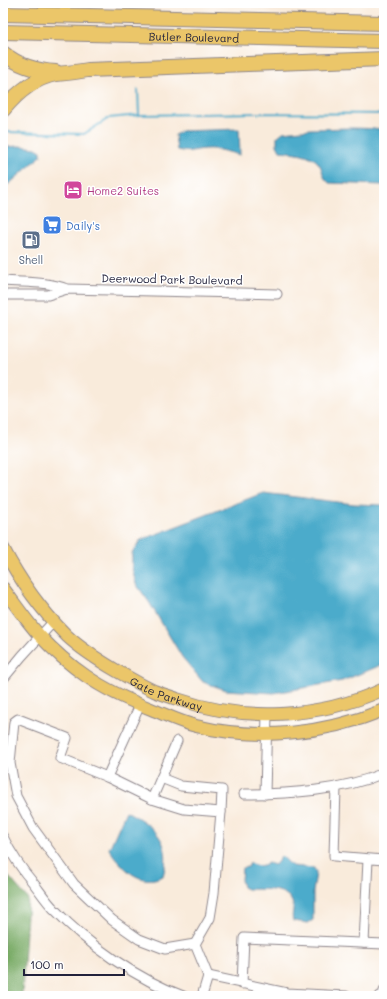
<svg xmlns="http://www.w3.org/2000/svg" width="387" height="999" viewBox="0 0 387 999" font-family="Mali,sans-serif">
	<rect width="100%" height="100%" fill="#fff"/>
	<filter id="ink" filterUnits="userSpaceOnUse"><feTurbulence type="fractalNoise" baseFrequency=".025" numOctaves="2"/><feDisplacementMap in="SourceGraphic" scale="8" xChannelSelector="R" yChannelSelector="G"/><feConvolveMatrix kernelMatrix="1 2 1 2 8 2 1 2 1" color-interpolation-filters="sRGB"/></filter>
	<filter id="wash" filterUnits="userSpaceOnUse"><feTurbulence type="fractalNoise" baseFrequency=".012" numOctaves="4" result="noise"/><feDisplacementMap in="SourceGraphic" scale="16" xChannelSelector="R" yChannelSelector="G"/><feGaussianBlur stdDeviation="0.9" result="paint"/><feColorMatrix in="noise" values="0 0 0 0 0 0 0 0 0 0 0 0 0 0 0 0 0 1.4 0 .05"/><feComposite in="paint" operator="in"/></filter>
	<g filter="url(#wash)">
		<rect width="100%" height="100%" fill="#f9ebdb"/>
		<path fill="#78aa65" stroke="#4d6650" d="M3 870 28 899 22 996H3Z"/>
		<g fill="#4cabcb" stroke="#376683">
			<path d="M352 128 384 129V185L329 183C321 176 324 171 319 164 312 153 291 152 280 151L277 145V137L283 132 311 129Z"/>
			<path d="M239 129 240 155C228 152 217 148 205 149 193 150 190 153 177 150L175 135 181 131Z"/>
			<path d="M19 146 36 148 41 151V156L9 184 3 185V149L4 147Z"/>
			<path d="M263 493 354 504 384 505V664L342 681 274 693 226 690 203 682 182 657 149 602 136 584 132 568V553L141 540Z"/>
			<path d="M126 811C154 826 173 841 163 876 139 888 122 867 109 849Z"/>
			<path d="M282 856 292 866 314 868 316 873 313 892V920L308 923 293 921C291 915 294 910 293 905 289 886 262 890 247 889L243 887 241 880 242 868 248 867 250 863C257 867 262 866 268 863L275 865Z"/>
		</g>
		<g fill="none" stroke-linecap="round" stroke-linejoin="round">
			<g stroke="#4cabcb" stroke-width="2">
				<path d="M138 90 139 115"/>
				<path d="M8 132 84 134 109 118 139 115 259 113 384 114"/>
			</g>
		</g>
	</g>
	<g filter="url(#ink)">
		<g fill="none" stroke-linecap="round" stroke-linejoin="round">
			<g stroke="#8e868b" stroke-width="11">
				<g id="minor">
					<path d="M3 281C24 283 47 281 67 289"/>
					<path d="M3 295H48L67 289 277 294"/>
					<path d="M3 679 22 656 54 621"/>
					<path d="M140 705 107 777 60 758 67 738 18 719 14 722 10 763 16 796 33 828 74 884 112 920 139 939 165 949 195 944 208 976"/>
					<path d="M107 777 152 799 184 809 221 812 214 893 210 918 195 944"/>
					<path d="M161 778 181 786 222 790 221 812"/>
					<path d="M336 787 334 856 384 860"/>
					<path d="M244 794C290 794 341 791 384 773"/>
					<path d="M265 794 267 714"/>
					<path d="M152 799 177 741"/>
					<path d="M3 837C11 854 23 871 35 885 41 893 47 902 54 909 88 945 137 979 183 996"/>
					<path d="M364 943 368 860"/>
					<path d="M208 976 287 993 346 996"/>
					<path d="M242 984 244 938 384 944"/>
					<path d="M202 996 208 976"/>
					<path d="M380 996 383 995 384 991"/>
				</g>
			</g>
			<g stroke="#8e868b" stroke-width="14">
				<g id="major">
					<path id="s1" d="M3 548C20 581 41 610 67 636 81 649 100 661 117 671 129 678 141 685 154 691 161 694 169 696 177 699 244 722 319 719 384 689"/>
					<path d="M3 588C15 604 27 622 40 636 54 651 70 665 86 676 106 690 128 700 151 709 166 715 180 722 196 726 258 741 325 734 384 710"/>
				</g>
			</g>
			<g stroke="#8e868b" stroke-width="16">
				<g id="highway">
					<path d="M3 14 384 23"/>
					<path id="s2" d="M3 32 384 41"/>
					<path d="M3 53C19 66 36 71 56 72"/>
					<path d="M3 110C17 93 34 78 56 74 67 73 77 72 88 70L384 59"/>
				</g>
			</g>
			<use href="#minor" stroke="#fff" stroke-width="9"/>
			<use href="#major" stroke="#ebc669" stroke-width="12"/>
			<use href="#highway" stroke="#ebc669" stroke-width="14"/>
		</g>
	</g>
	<defs>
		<g id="hotel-square" transform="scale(1)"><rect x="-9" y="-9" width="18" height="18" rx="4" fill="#d1479c" stroke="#fff"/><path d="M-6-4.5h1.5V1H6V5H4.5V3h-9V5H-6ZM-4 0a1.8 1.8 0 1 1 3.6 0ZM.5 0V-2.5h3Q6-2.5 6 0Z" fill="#fff"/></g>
		<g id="supermarket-square" transform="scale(1)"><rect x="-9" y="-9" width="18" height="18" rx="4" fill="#3f7fe0" stroke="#fff"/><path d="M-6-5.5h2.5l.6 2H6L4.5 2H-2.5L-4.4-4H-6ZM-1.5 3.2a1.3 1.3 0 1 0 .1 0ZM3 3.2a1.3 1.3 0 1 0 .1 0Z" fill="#fff"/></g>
		<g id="fuel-square" transform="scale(1)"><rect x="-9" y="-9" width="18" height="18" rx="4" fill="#5c6f8a" stroke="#fff"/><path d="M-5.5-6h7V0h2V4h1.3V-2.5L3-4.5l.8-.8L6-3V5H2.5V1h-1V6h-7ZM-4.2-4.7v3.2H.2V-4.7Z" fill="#fff"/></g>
	</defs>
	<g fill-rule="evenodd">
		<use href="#hotel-square" x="73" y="190"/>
		<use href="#supermarket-square" x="52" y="225"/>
		<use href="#fuel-square" x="31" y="240"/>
	</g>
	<g text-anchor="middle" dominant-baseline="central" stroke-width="3" stroke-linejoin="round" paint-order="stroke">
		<g font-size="11" fill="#22223b" stroke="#fff">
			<text stroke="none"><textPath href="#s2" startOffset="191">Butler Boulevard</textPath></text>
			<text transform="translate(172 279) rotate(1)">Deerwood Park Boulevard</text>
			<text stroke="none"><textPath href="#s1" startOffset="225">Gate Parkway</textPath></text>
		</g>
		<g font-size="11" fill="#b23c85" stroke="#fff" text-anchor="start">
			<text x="87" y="190">Home2 Suites</text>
		</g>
		<g font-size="11" fill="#366cbe" stroke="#fff" text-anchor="start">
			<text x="66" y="225">Daily's</text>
		</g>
		<g font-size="11" fill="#4e5e75" stroke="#fff">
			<text x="31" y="259">Shell</text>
		</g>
	</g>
	<rect width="387" height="999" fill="none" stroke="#fff" stroke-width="16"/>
	<path d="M24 969v6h100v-6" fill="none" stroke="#22223b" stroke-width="2"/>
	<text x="30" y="969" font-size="12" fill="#22223b" stroke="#ffffff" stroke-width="3" paint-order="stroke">100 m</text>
</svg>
